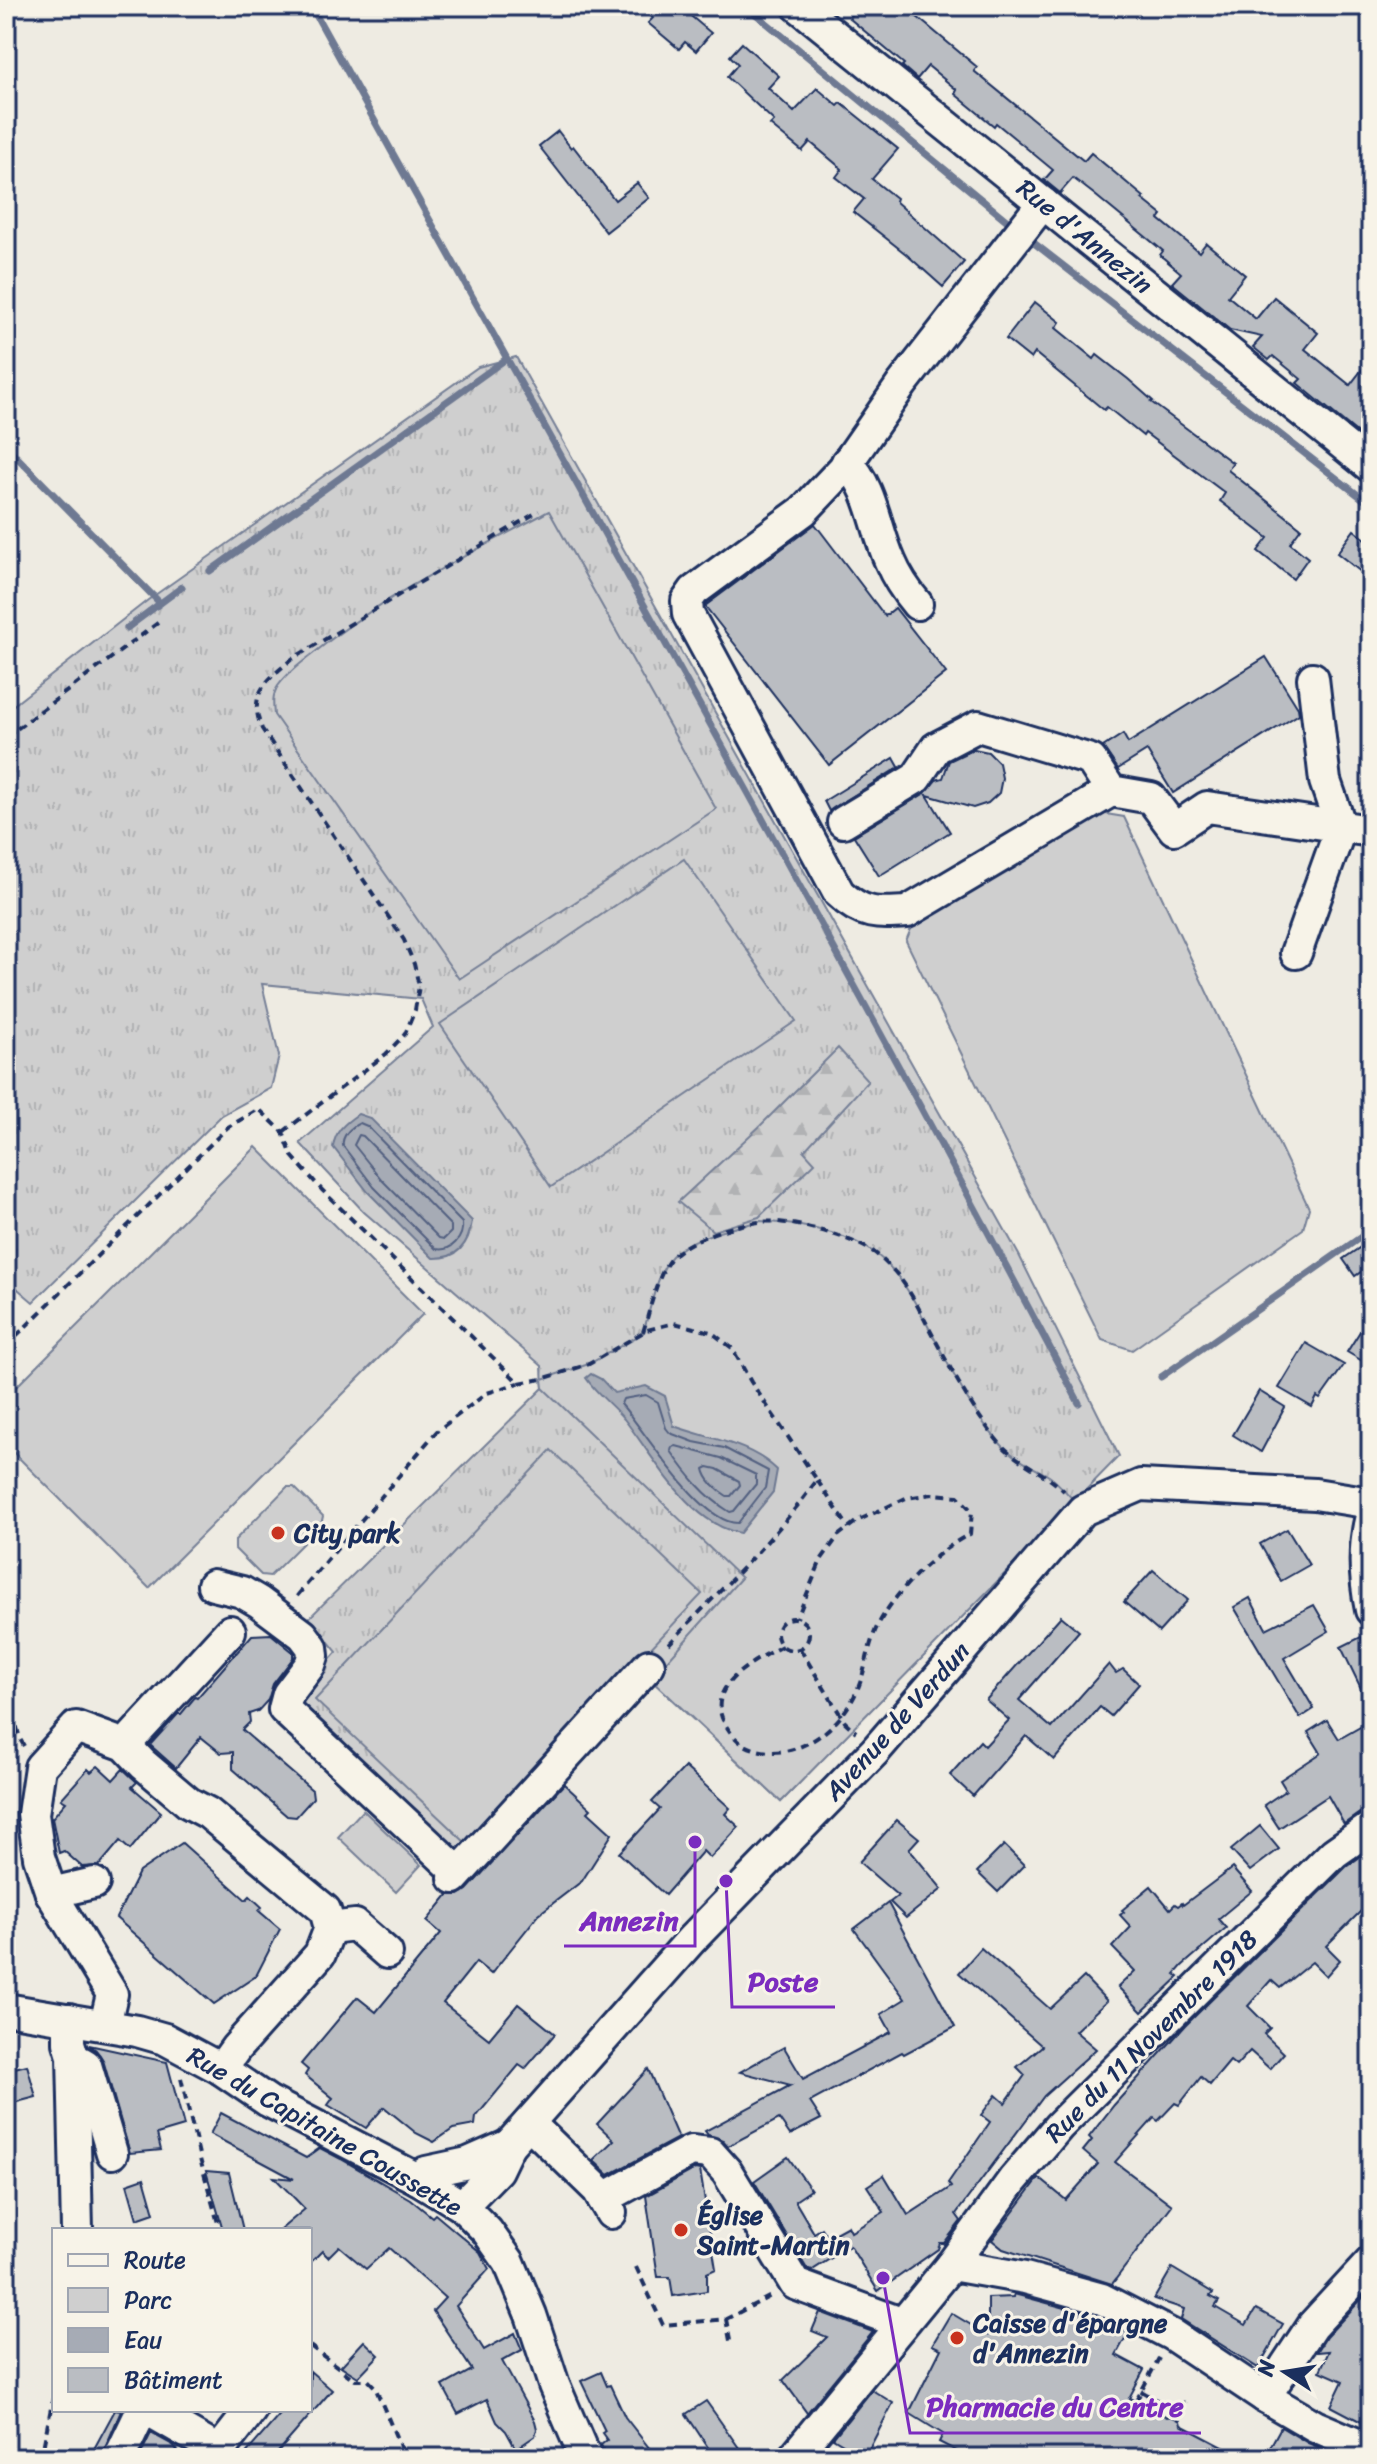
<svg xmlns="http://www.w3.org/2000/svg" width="1377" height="2464" viewBox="0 0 1377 2464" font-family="Sriracha,sans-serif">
	<defs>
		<pattern id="grass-tufts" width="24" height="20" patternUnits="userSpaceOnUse" patternTransform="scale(2)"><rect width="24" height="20" fill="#cfcfcf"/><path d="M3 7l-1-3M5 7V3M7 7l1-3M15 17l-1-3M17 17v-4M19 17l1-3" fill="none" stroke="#b1b2b4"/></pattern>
		<pattern id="forest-firs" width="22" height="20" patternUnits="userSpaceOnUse" patternTransform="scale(2)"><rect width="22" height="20" fill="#cfcfcf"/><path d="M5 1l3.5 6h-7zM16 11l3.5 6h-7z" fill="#b1b2b4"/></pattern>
	</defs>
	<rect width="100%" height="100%" fill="#eeebe2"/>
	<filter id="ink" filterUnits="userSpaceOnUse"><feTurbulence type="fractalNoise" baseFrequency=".0125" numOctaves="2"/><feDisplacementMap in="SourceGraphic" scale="16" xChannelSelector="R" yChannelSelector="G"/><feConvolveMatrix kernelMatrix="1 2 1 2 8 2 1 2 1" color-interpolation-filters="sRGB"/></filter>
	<g filter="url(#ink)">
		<path fill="url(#grass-tufts)" stroke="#757f96" stroke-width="2" d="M516 357 1019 1255 1119 1456 781 1802 635 1665 455 1854 293 1701 337 1652 309 1618 543 1388 542 1366 364 1212 300 1143 433 1027 421 999 262 984 279 1056 271 1088 222 1115 33 1302 12 1284 6 1282V711L148 600 478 367Z"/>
		<path fill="url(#forest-firs)" stroke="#757f96" stroke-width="2" d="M838 1048 868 1081 804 1151 815 1163 759 1217 713 1231 678 1202 760 1126Z"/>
		<g fill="#cfcfcf" stroke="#757f96" stroke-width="2">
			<path d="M549 511 716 809 459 979 274 715C273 704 272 695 278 686 289 671 305 660 319 649 388 593 471 553 549 511Z"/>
			<path d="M1100 813 1124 817 1309 1208 1303 1229 1132 1350 1102 1340 906 941 915 919Z"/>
			<path d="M684 859 796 1021 551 1187 440 1024Z"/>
			<path d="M256 1147 423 1314 149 1588 6 1445V1397Z"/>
			<path d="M760 1221C796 1224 848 1232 876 1254 900 1273 915 1302 929 1328 950 1367 969 1409 999 1442 1013 1458 1031 1466 1049 1476 1058 1482 1067 1493 1075 1502L781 1802 651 1679 741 1578 543 1388 542 1379 589 1364 643 1333C650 1311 657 1272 672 1256 692 1235 733 1229 760 1221Z"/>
			<path d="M551 1450 702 1594 466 1843 315 1700Z"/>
			<path d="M287 1487H294L323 1516 321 1525 270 1576 261 1575 235 1549V1540Z"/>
			<path d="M363 1810 421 1865 396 1892 338 1837Z"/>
		</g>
		<g fill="#a6abb5" stroke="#6e7992" stroke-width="2">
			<path d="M358 1114 370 1118 472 1221C469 1244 458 1259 433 1258L368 1192 333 1147C335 1131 345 1123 358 1114Z"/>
			<path d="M591 1374 601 1379 614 1393 646 1386 665 1396 674 1426C709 1439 750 1443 777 1470L773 1492 740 1533C689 1524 654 1457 624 1419 612 1405 597 1394 586 1378Z"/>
		</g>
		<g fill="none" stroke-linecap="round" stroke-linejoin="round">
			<g stroke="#536181" stroke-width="2">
				<path d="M360 1123 367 1126 462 1223C464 1238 451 1252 436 1249L374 1187 343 1146C341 1136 351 1127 360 1123Z"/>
				<path d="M359 1135 363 1136 451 1226V1232L444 1239 439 1238 382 1180 354 1145Z"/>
				<path d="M646 1395 658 1402 666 1428 670 1433 694 1442 724 1448 768 1471 765 1488 738 1523C701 1524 645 1431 621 1404L623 1399Z"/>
				<path d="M676 1446 721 1458 756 1475V1484L734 1511 730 1512C705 1497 687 1474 671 1451L672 1447Z"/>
				<path d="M708 1467 717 1469 739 1481 740 1485 731 1496H727C718 1491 706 1480 704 1469Z"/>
			</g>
			<g stroke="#6e7992" stroke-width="7">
				<path d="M311 6C568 471 831 933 1079 1403"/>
				<path d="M746 6 1016 228"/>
				<path d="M1025 236 1371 505"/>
				<path d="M6 446 160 603"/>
				<path d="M210 571 506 359"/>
				<path d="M127 628 182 587"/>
				<path d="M1161 1377 1371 1230"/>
			</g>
		</g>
		<g fill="#babdc2" stroke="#1b2f5e" stroke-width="2">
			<path d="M639 6H679L711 33 696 51 685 42 679 49 648 23 653 18Z"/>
			<path d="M858 6H904L977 67 974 71 1084 161 1091 153 1144 197 1142 199 1162 215 1159 219 1199 252 1206 243 1245 275 1228 296 1256 319 1274 297 1318 333 1305 349 1350 385 1371 358V444L1297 383 1301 379 1273 356 1269 360 1253 347 1262 337 1230 330 1172 283 1181 273 1160 255 1163 251 1095 195 1073 178 1060 193 1044 180 1053 170 996 123 994 126 955 94 957 90 928 66 917 79 902 66 904 64 849 18Z"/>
			<path d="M742 43 779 76 768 88 794 112 817 88 838 106 841 103 898 149 872 179 896 198 895 201 964 262 943 287 906 254 853 212 864 199 836 177 842 169 810 142 802 151 770 125 774 121 727 77 738 64 730 56Z"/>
			<path d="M558 131 571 148 573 146 615 200 637 183 649 198 606 232 539 146Z"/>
			<path d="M1035 302 1060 322 1056 328 1094 359 1097 355 1128 379 1153 401 1151 402 1233 463 1228 470 1301 528 1290 543 1308 558 1293 579 1258 551 1268 538 1220 501 1225 493 1145 433 1143 436 1107 407 1104 410 1035 353 1031 359 1006 339Z"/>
			<path d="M815 524 885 616 895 608 946 673 829 765 705 606Z"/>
			<path d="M1354 530 1371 543V580L1337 553Z"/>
			<path d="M1266 657 1298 708 1299 714 1173 793 1147 751 1118 769 1103 747 1123 734 1128 743Z"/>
			<path d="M974 749 988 752 999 763 1002 778 999 793 988 803 973 808 927 795 950 832 879 876 854 836 925 793 936 780 943 778 949 761Z"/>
			<path d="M894 758 899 767 829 811 824 801Z"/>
			<path d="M1371 1240V1265L1355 1276 1343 1259Z"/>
			<path d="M1371 1314V1366L1347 1352Z"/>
			<path d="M1306 1343 1344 1365 1320 1399 1317 1397 1312 1407 1279 1388Z"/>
			<path d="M1259 1391 1285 1407 1261 1452 1233 1435Z"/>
			<path d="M1287 1529 1309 1565 1281 1581 1260 1544Z"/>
			<path d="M1153 1570 1188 1600 1159 1632 1124 1602Z"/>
			<path d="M1250 1598 1266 1629 1314 1605 1329 1631 1284 1658 1314 1709 1300 1718 1234 1607Z"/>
			<path d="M1061 1616 1079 1631 1019 1700 1052 1728 1109 1664 1116 1673 1123 1669 1139 1684 1111 1716 1100 1707 1054 1760 1026 1736 973 1796 950 1775 980 1741 985 1746 1009 1720 986 1700Z"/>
			<path d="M271 1634 293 1652V1658L273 1684 268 1700 258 1711 249 1714 250 1722 242 1730 312 1790 313 1798 296 1817 287 1816 233 1769V1752L221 1753 201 1737 176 1768 150 1745 178 1714H181L195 1697 197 1698 252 1635Z"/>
			<path d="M1361 1637 1371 1657V1709L1341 1647Z"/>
			<path d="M1327 1720 1339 1739 1371 1721V1809L1361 1812 1344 1824 1328 1796 1279 1828 1264 1805 1286 1790 1280 1780 1321 1753 1308 1732Z"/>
			<path d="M98 1766 113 1780 123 1769 137 1782 132 1787 161 1812 130 1850 120 1841 99 1866 82 1867 64 1851 59 1853 52 1818 66 1802 61 1799 88 1769 91 1772Z"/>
			<path d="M685 1767 730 1808 725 1814 739 1827 710 1858 703 1851 665 1895 619 1853 660 1809 652 1802Z"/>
			<path d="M564 1784 591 1809 588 1812 612 1834 582 1881 539 1914 491 1974 476 1962 443 2003 489 2039 518 2004 555 2034 525 2069 519 2065 476 2117 475 2125 453 2129 434 2142 416 2133 384 2107 366 2128 328 2105 333 2098 305 2075 308 2070 301 2064 357 1997 376 2012 441 1933 427 1921 448 1895H459L467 1890Z"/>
			<path d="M897 1820 919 1838 909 1849 942 1889 906 1918 890 1902 898 1896 859 1862Z"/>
			<path d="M1260 1826 1279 1849 1250 1871 1231 1850Z"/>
			<path d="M182 1843 246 1900 250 1896 262 1907 259 1911 280 1929 256 1976 214 2004 116 1918 139 1872Z"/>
			<path d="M1004 1845 1024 1865 998 1892 977 1872Z"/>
			<path d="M1371 1849V1901L1326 1946 1340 1960 1326 1976 1312 1962 1280 1988 1271 1980 1248 2006 1270 2028 1264 2034 1284 2053 1270 2069 1250 2051 1236 2066 1230 2061 1210 2085 1201 2077 1179 2105 1175 2103 1158 2121 1154 2118 1115 2162 1172 2205 1112 2284 1003 2249 992 2240 1039 2178 1066 2200 1098 2164 1083 2151 1092 2140 1089 2137 1114 2105 1186 2025 1346 1867Z"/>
			<path d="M1232 1868 1252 1891 1218 1919 1226 1928 1182 1966 1175 1974 1179 1977 1142 2012 1118 1987 1135 1971 1112 1947 1131 1927 1120 1915 1124 1912 1122 1910 1151 1886 1170 1909 1175 1904 1178 1906 1182 1903 1183 1905Z"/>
			<path d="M888 1903 955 2027 904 2054 902 2052 810 2102 821 2119 790 2135 779 2119 728 2146 723 2140 708 2135 705 2131 791 2085 740 2072 784 2047 803 2079 891 2032 881 2014 905 1999 854 1929Z"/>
			<path d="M981 1948 1050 2009 1084 1977 1107 2001 1075 2031 1096 2049 1044 2096 956 2214 961 2221 944 2243H940L938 2249 878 2291 850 2246 811 2271 807 2269 754 2181 788 2157 811 2190 795 2201 814 2233 822 2228 828 2237 848 2226 851 2232 884 2212 867 2186 884 2175 908 2215 951 2187 948 2183 990 2122 981 2115 996 2095 1005 2103 1025 2075 1017 2067 1042 2046 959 1973Z"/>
			<path d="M89 2045 167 2062 184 2126 157 2134 161 2150 130 2153 103 2060 96 2050Z"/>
			<path d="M27 2065 36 2097 6 2105V2070Z"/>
			<path d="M648 2069 678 2138 609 2175 593 2160 614 2140 597 2124Z"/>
			<path d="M221 2113 306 2158 320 2148 341 2159 410 2199 432 2217 435 2214 480 2252 489 2269 456 2306 484 2350 515 2333 522 2350 502 2361 535 2421 537 2429 535 2436 516 2449 506 2431 497 2422 487 2399 458 2414 443 2386 472 2370 433 2311 445 2298 389 2248 366 2269 339 2246 328 2257 322 2251 310 2263V2230H280L305 2209 274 2177 294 2179 210 2134Z"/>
			<path d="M695 2169 700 2170 716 2269 707 2273V2291L673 2296 670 2277H658L646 2196Z"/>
			<path d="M206 2171 229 2173 243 2230H223Z"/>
			<path d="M144 2178 154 2213 137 2219 127 2184Z"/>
			<path d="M1172 2268 1213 2293 1210 2296 1219 2301 1215 2307 1246 2325 1256 2309 1283 2324 1258 2368 1181 2319 1184 2309 1154 2299Z"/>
			<path d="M1371 2289V2427L1331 2406 1343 2381 1320 2371 1329 2351 1317 2352 1326 2337Z"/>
			<path d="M1014 2294 1091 2315 1128 2333 1116 2355 1144 2370 1129 2398 1167 2417 1171 2416 1180 2421 1181 2425 1244 2458H970L939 2442 943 2434 909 2413 941 2349 932 2345 951 2313 988 2335V2298L1013 2297Z"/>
			<path d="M820 2312 873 2332 807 2413 783 2380 827 2337 812 2331Z"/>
			<path d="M364 2341 379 2355 358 2377 341 2366Z"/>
			<path d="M310 2371 332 2390 273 2458H242L284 2410H310Z"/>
			<path d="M601 2372 607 2386 610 2385 625 2417 657 2458H607L601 2445 607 2440 602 2433 605 2431 581 2381Z"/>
			<path d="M872 2390 893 2403 865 2457 833 2438Z"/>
			<path d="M706 2401 716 2415 746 2458H715L686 2414Z"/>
			<path d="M115 2410 121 2411 101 2458H89Z"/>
			<path d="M1281 2427 1308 2443 1344 2458H1264Z"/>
			<path d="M151 2433 173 2445 184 2458H139Z"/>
		</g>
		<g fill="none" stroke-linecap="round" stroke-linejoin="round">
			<g stroke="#1b2f5e" stroke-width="36">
				<g id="minor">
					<path d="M798 6 1371 467"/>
					<path d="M1043 203 902 384 843 469 803 511 694 591 687 601 688 614 839 893C862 915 877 914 907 912L1111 791"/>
					<path d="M847 462C873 489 875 528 890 561 897 578 906 591 917 604"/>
					<path d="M843 822 916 778 936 748 978 726 1091 760 1111 791 1151 798 1174 829 1207 807 1371 831"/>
					<path d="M1296 953 1341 827 1325 781 1313 678"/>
					<path d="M1371 1516C1363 1548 1364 1577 1371 1610"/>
					<path d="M213 1585 242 1592 259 1602 303 1635 312 1647 313 1656 310 1665 288 1694 284 1709 458 1872"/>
					<path d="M125 1745 230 1631"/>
					<path d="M454 1878 649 1665"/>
					<path d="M51 1893 94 1883"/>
					<path d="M330 1928 355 1925 387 1953"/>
					<path d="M6 2009 137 2031 165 2039 221 2069 268 2101 418 2179 462 2206 487 2231 509 2262 531 2315 554 2385 581 2448 588 2458"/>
					<path d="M69 2019V2043L73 2056 77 2230"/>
					<path d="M105 2025 112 1994 51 1893 39 1857 33 1814 40 1767 76 1727 125 1745 143 1764 189 1803 208 1813 325 1910 330 1928 320 1954 236 2048 221 2069"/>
					<path d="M81 2062 86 2065 112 2153"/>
					<path d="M529 2123 598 2190 611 2213"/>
					<path d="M418 2179 426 2172 468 2163 509 2145"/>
					<path d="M603 2199 691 2151 710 2153 727 2172 795 2284 901 2323"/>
					<path d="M462 2206 497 2170 509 2145 691 1940 875 1751 1083 1510 1141 1485 1315 1494 1371 1503"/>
					<path d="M951 2265 1025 2278 1102 2299 1172 2335 1265 2397 1315 2426 1371 2450"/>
					<path d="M1265 2397 1312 2326 1371 2262"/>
					<path d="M148 2410 219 2451 251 2410"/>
					<path d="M119 2458 142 2410"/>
					<path d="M793 2458 951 2265 1013 2180 1059 2126 1334 1853 1371 1827"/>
				</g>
			</g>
			<g stroke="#1b2f5e" stroke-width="4" stroke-dasharray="8 6" stroke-linecap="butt">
				<path d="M6 737 159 622"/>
				<path d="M283 1132 386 1054 405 1034 415 1010 419 986 414 964 404 940 262 729C247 694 267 680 292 659L539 511"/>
				<path d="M643 1332C650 1311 658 1268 675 1254 694 1237 734 1225 759 1222 786 1218 853 1237 875 1253 881 1258 887 1264 893 1270 909 1287 920 1311 931 1332 951 1369 970 1407 997 1440 1016 1463 1044 1471 1064 1491"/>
				<path d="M6 1346 228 1127 259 1109 283 1132 292 1156 322 1190 519 1383 542 1379 589 1364 647 1330 674 1323 711 1332 732 1348 751 1382 817 1480C774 1540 718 1592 667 1646"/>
				<path d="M817 1480 849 1528"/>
				<path d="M297 1596 437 1431 487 1393 519 1383"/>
				<circle cx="793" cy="1634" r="16"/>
				<path d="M782 1646C754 1661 703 1686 725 1724 734 1739 741 1745 757 1750 799 1761 843 1726 858 1688 866 1669 868 1647 876 1629 893 1593 936 1551 970 1534L972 1511 958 1496 933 1494 906 1498 857 1521 839 1535 821 1560 797 1618"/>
				<path d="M800 1649 845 1722 856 1732"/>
				<path d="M6 1686 20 1739 24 1746"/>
				<path d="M181 2078 200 2159 220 2230"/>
				<path d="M636 2267 663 2325 726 2319 771 2296"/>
				<path d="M726 2319 731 2346"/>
				<path d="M310 2346 355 2380H368L375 2387 405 2458"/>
				<path d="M1141 2391 1179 2413 1185 2402"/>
				<path d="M1136 2401 1159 2358"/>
				<path d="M41 2458 54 2393"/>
			</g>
			<use href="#minor" stroke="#f7f3e8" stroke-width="30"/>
		</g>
	</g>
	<g fill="#c8321e" stroke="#f7f3e8" stroke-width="3">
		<circle cx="278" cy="1533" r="8"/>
		<circle cx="681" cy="2230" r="8"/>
		<circle cx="957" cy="2338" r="8"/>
	</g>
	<g text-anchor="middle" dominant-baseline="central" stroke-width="6" stroke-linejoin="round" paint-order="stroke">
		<g font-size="26" fill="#1b2f5e" stroke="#f7f3e8">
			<text transform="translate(1085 236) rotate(39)">Rue d'Annezin</text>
			<text transform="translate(897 1721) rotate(-48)">Avenue de Verdun</text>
			<text transform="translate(1151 2036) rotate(-45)">Rue du 11 Novembre 1918</text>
			<text transform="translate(325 2131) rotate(30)">Rue du Capitaine Coussette</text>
		</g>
		<g font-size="26" font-weight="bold" fill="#1b2f5e" stroke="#f7f3e8" text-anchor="start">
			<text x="294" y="1533">City park</text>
			<text x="697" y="2215">Église<tspan x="697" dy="30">Saint-Martin</tspan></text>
			<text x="973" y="2323">Caisse d'épargne<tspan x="973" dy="30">d'Annezin</tspan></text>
		</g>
	</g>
	<path fill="none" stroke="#7b2cbf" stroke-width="3" d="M695 1842L695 1946H564M726 1881L732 2007H835M883 2278L910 2433H1201"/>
	<g fill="#7b2cbf" stroke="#f7f3e8" stroke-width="3">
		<circle cx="695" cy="1842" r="8"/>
		<circle cx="726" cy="1881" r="8"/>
		<circle cx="883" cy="2278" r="8"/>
	</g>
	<g font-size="28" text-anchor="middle" font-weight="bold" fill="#7b2cbf" stroke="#f7f3e8" stroke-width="6" stroke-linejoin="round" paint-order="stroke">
		<text x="629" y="1930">Annezin</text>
		<text x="783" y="1991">Poste</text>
		<text x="1055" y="2416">Pharmacie du Centre</text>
	</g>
	<rect width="1377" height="2464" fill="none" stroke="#f7f3e8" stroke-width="32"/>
	<rect x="16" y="16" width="1345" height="2432" fill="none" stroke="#1b2f5e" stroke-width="3" filter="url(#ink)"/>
	<rect x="52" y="2228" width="260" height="184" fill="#f7f3e8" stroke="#9fa5b1" stroke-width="2"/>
	<rect x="68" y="2254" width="40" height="12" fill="#f7f3e8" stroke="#9fa5b1" stroke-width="2"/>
	<text x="124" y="2268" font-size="24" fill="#1b2f5e">Route</text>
	<rect x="68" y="2288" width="40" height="24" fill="#cfcfcf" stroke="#9fa5b1" stroke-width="2"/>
	<text x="124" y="2308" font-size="24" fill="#1b2f5e">Parc</text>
	<rect x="68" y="2328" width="40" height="24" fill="#a6abb5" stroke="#9fa5b1" stroke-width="2"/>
	<text x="124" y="2348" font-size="24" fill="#1b2f5e">Eau</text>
	<rect x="68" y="2368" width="40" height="24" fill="#babdc2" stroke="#9fa5b1" stroke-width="2"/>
	<text x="124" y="2388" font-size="24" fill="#1b2f5e">Bâtiment</text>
	<g transform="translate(1285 2372) rotate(282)" stroke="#f7f3e8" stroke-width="6" paint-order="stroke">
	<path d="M0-6L14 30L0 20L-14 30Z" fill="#1b2f5e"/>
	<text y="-12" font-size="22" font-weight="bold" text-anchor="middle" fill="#1b2f5e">N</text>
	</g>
</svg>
